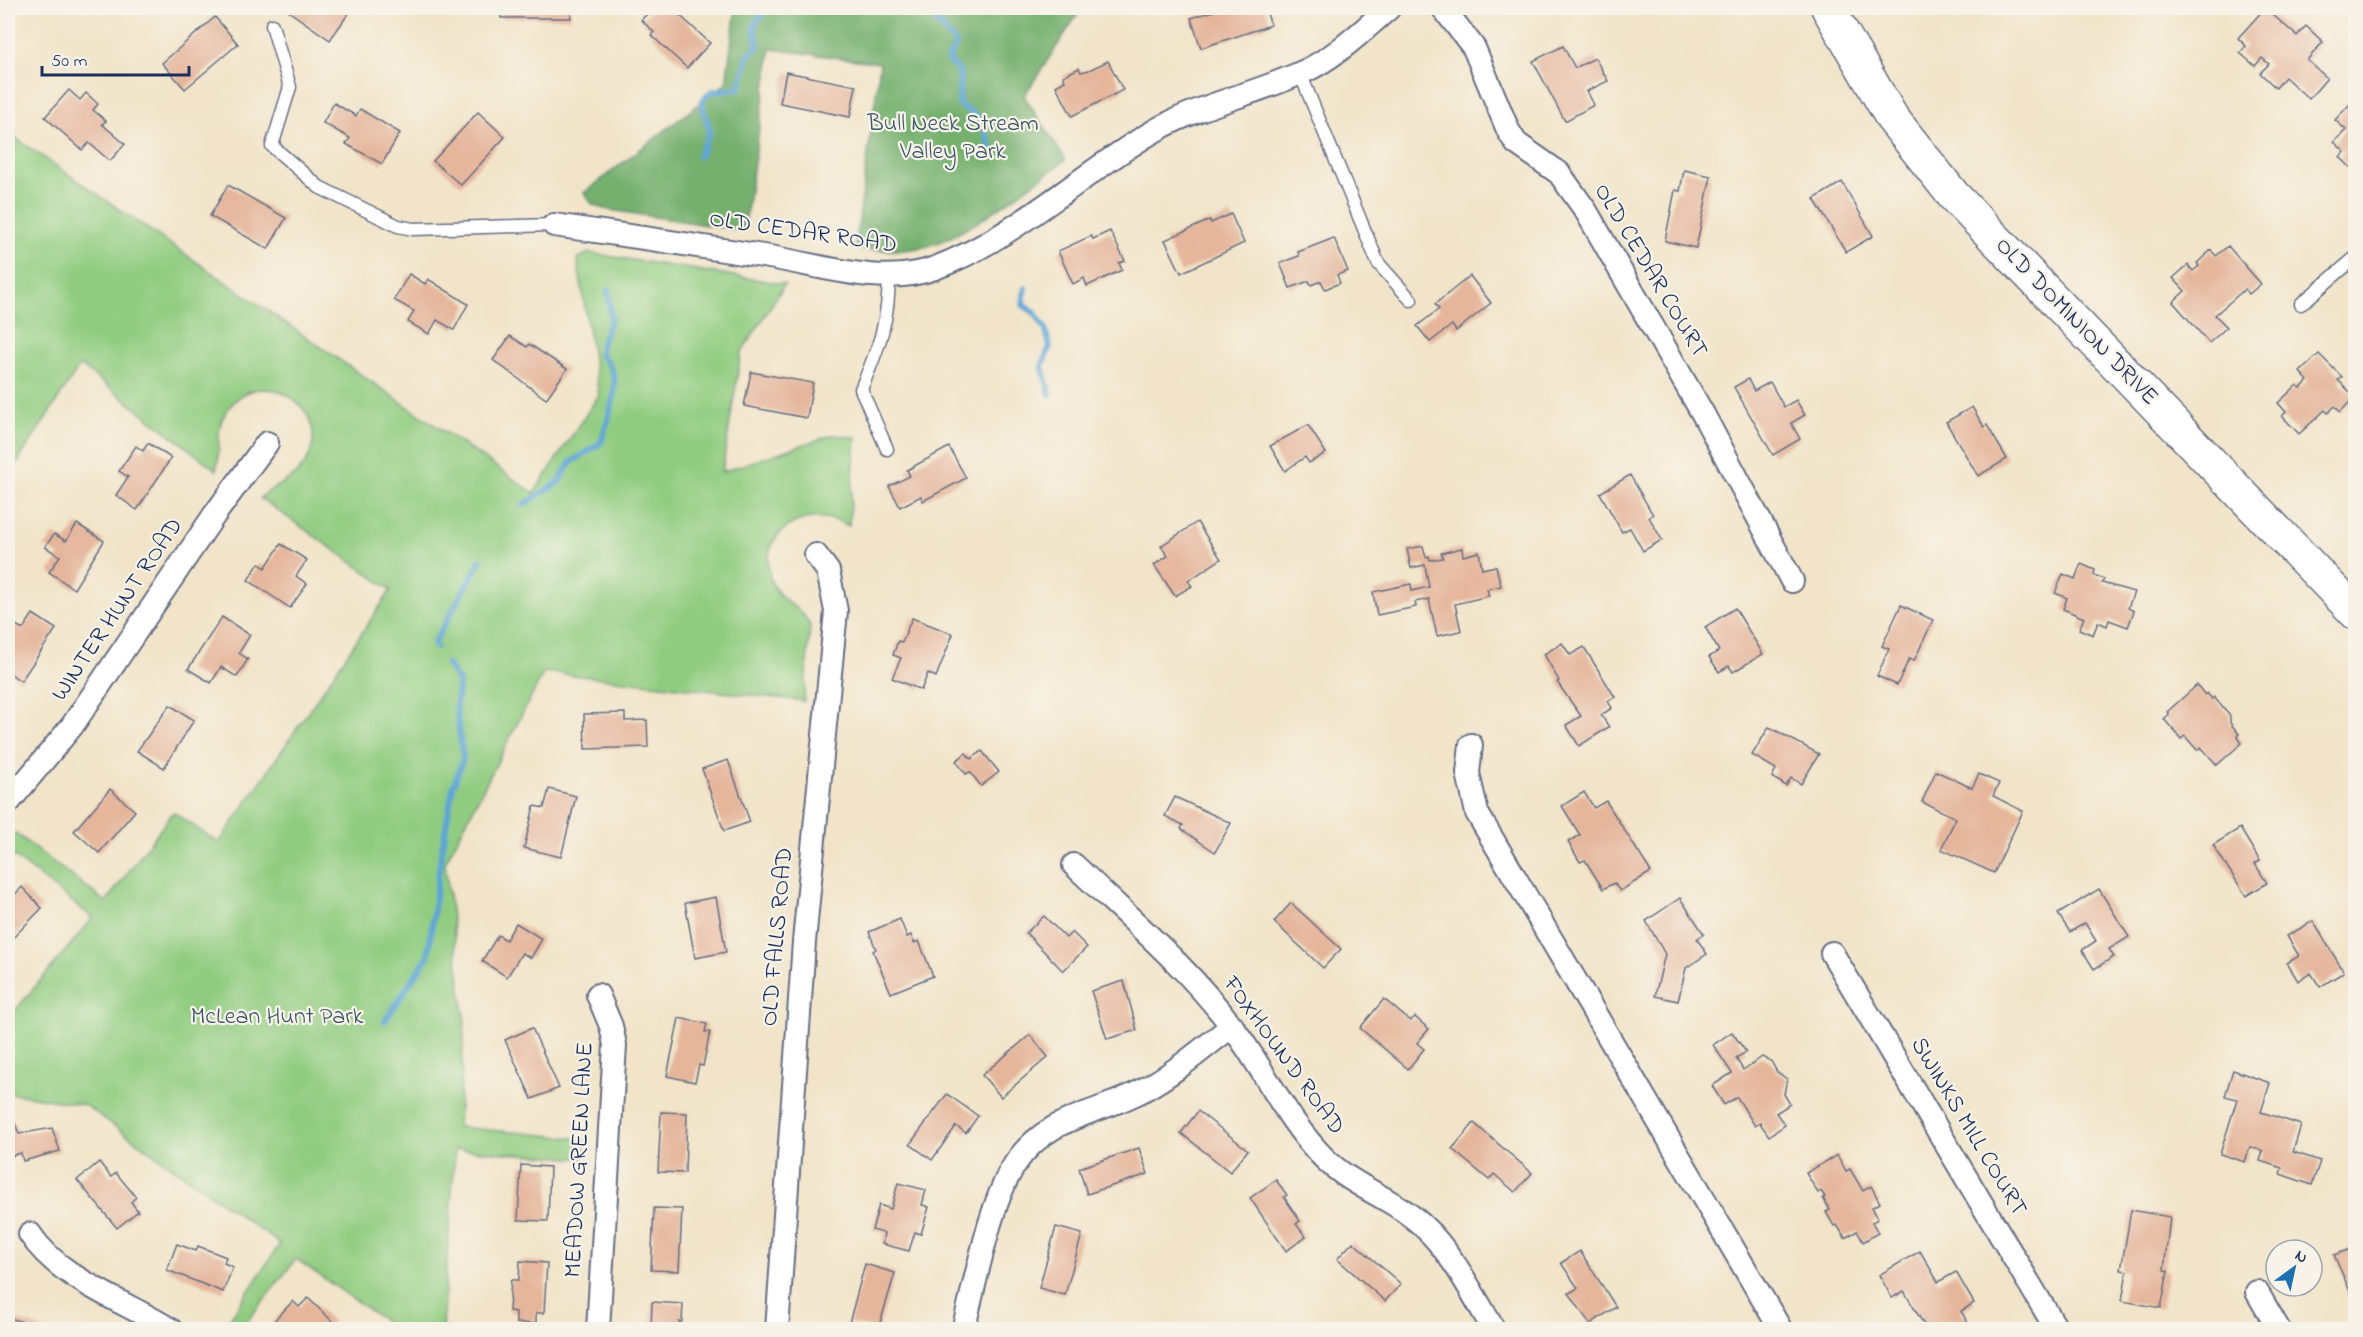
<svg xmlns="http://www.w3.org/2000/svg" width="2363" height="1337" viewBox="0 0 2363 1337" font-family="'Indie Flower',sans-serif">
	<rect width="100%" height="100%" fill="#f7f3e8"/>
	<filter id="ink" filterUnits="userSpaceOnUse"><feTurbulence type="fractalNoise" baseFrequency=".0167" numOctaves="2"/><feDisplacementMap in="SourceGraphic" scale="12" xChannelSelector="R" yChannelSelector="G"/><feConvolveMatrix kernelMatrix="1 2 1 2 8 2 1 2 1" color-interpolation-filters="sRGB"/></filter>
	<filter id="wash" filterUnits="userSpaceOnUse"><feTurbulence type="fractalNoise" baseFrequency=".008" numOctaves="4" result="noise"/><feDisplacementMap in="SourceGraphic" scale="24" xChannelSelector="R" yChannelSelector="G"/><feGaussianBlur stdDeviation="1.35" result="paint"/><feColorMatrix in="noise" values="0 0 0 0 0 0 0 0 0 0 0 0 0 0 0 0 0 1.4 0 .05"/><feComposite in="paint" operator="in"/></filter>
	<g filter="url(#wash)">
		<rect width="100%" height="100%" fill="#f1e4c9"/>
		<path fill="#90cc80" stroke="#567e6f" stroke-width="1.5" d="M8 133 534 493 599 395 577 259 589 253 785 284 741 353 722 472 832 435 856 437 849 526C813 505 762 525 769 572 775 605 802 603 810 626L804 701 544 672 445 863 465 1022 458 1127 585 1139 583 1159 455 1149 442 1329H396L296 1259 241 1329H223L280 1244 85 1105 8 1093V1019L93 918 8 852V841L15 833 106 902 173 812 219 843 391 590 260 498C274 485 293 481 304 465 340 411 260 357 226 412 214 430 222 450 216 470L80 365 8 477Z"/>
		<path fill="#74b06e" stroke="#487066" stroke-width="1.5" d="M736 8H1082L1024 96 1066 160C1028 186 967 237 924 247 901 252 879 250 855 249L880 63 771 49 744 231 604 209 592 204 584 193 726 83Z"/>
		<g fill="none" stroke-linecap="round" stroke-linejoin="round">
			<g stroke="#5da5d4" stroke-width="6">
				<path d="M929 8V12L956 44 948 59 960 73 959 104 981 119 992 152"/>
				<path d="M699 156 710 131 701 102 712 91 739 89 749 54 758 47 754 26 766 8"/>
				<path d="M1025 288 1023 305 1035 313 1045 328 1050 346 1042 366 1050 394"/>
				<path d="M523 505 558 483 570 463 601 443C608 415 628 375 600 355L601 345 611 319 608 290"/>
				<path d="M436 647 434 643 481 560"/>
				<path d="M385 1021 428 956 441 854 453 787 463 759 456 707 459 682 447 664"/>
			</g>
		</g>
		<g id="blocks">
			<g fill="#e5b69c">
				<path d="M284 8H348L351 10 330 40Z"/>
				<path d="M501 8H570L571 18H501Z"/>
				<path d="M653 8H672L710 43 687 68 651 35 654 32 641 20Z"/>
				<path d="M1223 8H1265L1271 25 1201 48 1191 18Z"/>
				<path d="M2265 8 2297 36 2306 26 2323 42 2307 60 2327 78 2309 99 2285 77 2276 88 2260 73 2269 64 2262 58 2255 66 2240 53 2246 46 2238 38Z"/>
				<path d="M215 17 238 44 185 89 162 63Z"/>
				<path d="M1563 46 1575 68 1595 58 1608 81 1587 91 1594 105 1565 121 1533 61Z"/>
				<path d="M1108 61 1123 90 1072 116 1056 86 1065 81 1063 76 1079 68 1081 72 1089 70Z"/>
				<path d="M786 72 856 86 850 117 780 103Z"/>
				<path d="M69 90 80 100 86 93 98 104 93 110 106 121 102 124 125 144 110 161 89 143 82 150 45 117Z"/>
				<path d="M334 103 356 116 360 109 400 133 382 164 346 144 350 138 323 123Z"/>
				<path d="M2351 103 2356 108 2354 171 2340 157 2345 152 2334 142 2346 130 2335 120Z"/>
				<path d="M478 112 505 137 461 185 433 161Z"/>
				<path d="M1684 170 1711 176 1696 248 1665 241 1675 190 1680 191Z"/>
				<path d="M1842 182 1873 236 1846 252 1814 199Z"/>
				<path d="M228 185 286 218 268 249 210 216Z"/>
				<path d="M1231 214 1244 243 1181 273 1165 240 1210 220 1211 223Z"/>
				<path d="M1110 231 1125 261 1119 263 1122 270 1087 286 1084 278 1073 284 1058 251 1091 236 1093 239Z"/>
				<path d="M1334 238 1348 271 1337 275 1340 283 1325 289 1321 281 1311 285 1309 281 1290 288 1280 263 1299 256 1298 252Z"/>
				<path d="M2228 246 2261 284 2249 294 2245 289 2215 315 2227 327 2209 343 2173 302 2185 291 2173 278 2188 265 2193 271 2199 266 2197 263 2211 250 2216 256Z"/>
				<path d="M409 274 425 284 428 279 468 304 454 330 437 320 429 334 408 322 414 311 394 300Z"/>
				<path d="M1470 276 1491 303 1456 331 1452 325 1430 342 1417 326 1439 309 1435 304Z"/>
				<path d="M510 336 527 347 529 344 567 369 546 399 493 360Z"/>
				<path d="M2319 354 2342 377 2338 380 2355 397 2340 412 2335 406 2328 413 2325 410 2299 434 2282 416 2286 412 2278 403 2297 385 2301 388 2308 381 2300 372Z"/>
				<path d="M751 372 813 383 807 418 744 406Z"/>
				<path d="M1748 379 1754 391 1770 382 1784 407 1796 400 1805 415 1791 423 1800 439 1773 455 1734 387Z"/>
				<path d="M1972 407 1984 427 1987 425 2007 459 1978 476 1946 422Z"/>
				<path d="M1308 425 1326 453 1309 463 1305 457 1285 471 1270 446Z"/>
				<path d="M148 443 171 458 137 510 116 495 128 477 119 471 136 446 143 451Z"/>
				<path d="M949 447 966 478 923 501 921 496 900 507 889 486 910 476 907 470Z"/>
				<path d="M1630 475 1653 515 1649 517 1662 540 1643 551 1630 528 1622 532 1600 493Z"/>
				<path d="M1197 522 1221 559 1188 581 1192 586 1175 596 1154 565 1168 556 1161 546Z"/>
				<path d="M77 524 104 541 74 589 49 572 60 556 45 547 54 534 66 541Z"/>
				<path d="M281 544 307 560 296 576 307 584 290 608 248 580 259 563 265 568Z"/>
				<path d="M1423 546 1426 557 1429 556 1430 560 1443 558 1441 553 1462 548 1463 556 1479 552 1482 569 1496 566 1501 586 1487 589 1489 596 1455 604 1461 631 1437 636 1429 599 1415 602 1416 607 1377 615 1373 592 1411 584 1412 591 1429 587 1425 565 1411 568 1407 549Z"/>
				<path d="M2081 564 2095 570 2094 575 2104 579 2102 583 2134 592 2128 608 2134 611 2128 627 2109 620 2107 626 2098 622 2093 635 2079 629 2084 618 2063 609 2067 598 2055 593 2063 574 2075 579Z"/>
				<path d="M1901 605 1933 620 1914 661 1909 659 1897 685 1877 676 1889 649 1882 646Z"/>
				<path d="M1735 608 1763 654 1733 672 1729 666 1719 672 1709 657 1719 651 1705 627Z"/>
				<path d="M33 614 56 629 21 681 8 672V633L14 624 23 629Z"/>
				<path d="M222 617 250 635 239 653 248 659 237 677 221 667 211 683 188 669Z"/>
				<path d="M912 618 953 634 936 677 928 673 921 690 892 678 901 658 893 655 898 641 902 642Z"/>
				<path d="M1562 643 1570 655 1584 647 1615 697 1608 701 1612 708 1601 715 1609 727 1579 746 1566 725 1581 716 1557 682 1559 681 1544 654Z"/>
				<path d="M2197 685 2205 695 2207 693 2212 699 2214 697 2230 716V723L2239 734 2237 736 2242 743 2217 765 2201 747 2197 750 2185 736 2181 739 2164 719 2169 714 2167 712Z"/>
				<path d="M170 705 194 720 164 768 137 751Z"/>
				<path d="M625 713V721L647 720 648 747 585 749 584 714Z"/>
				<path d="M1769 727 1819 754 1801 784 1791 778 1786 786 1772 777 1776 769 1752 755Z"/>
				<path d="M982 751 999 772 981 786 970 772 966 774 956 761 966 753 971 759Z"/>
				<path d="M728 760 750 822 724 831 702 769Z"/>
				<path d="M1936 771 1972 788 1979 774 1999 783 1993 796 2023 811 1994 873 1941 849 1956 818 1922 802Z"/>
				<path d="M110 789 135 811 99 853 74 831Z"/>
				<path d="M549 789 576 796 561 857 524 848 534 806 544 808Z"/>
				<path d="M1584 792 1594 808 1606 801 1651 872 1620 891 1614 883 1603 889 1585 860 1580 862 1568 842 1580 835 1562 806Z"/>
				<path d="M1175 797 1231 823 1215 852 1181 829 1183 825 1165 816Z"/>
				<path d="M2240 828 2260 861 2255 864 2267 883 2246 896 2213 845Z"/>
				<path d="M22 887 42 908 8 943V902Z"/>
				<path d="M2099 889 2129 937 2109 949 2114 957 2094 969 2082 950 2096 941 2085 923 2070 932 2058 914Z"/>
				<path d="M716 897 726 952 695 958 685 903Z"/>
				<path d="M1680 898 1704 934 1697 939 1707 954 1686 968 1678 1001 1655 996 1665 954 1646 921Z"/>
				<path d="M1291 903 1341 949 1323 968 1274 922Z"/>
				<path d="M1044 916 1066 938 1072 932 1087 947 1063 971 1026 933Z"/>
				<path d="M900 919 907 937 911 935 914 943 919 941 933 976 891 993 873 951 876 949 869 932Z"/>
				<path d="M2313 921 2344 972 2320 987 2311 973 2298 981 2287 963 2299 956 2287 936Z"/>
				<path d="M516 923 542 939 531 958 522 953 507 977 482 961 498 935 506 940Z"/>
				<path d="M1124 981 1137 1030 1107 1039 1091 991Z"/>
				<path d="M1384 999 1410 1021 1415 1017 1429 1029 1417 1043 1424 1049 1408 1069 1360 1028Z"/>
				<path d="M679 1018 707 1024 705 1032H710L703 1066 699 1065 695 1082 667 1076Z"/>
				<path d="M532 1028 559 1088 532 1099 505 1040Z"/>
				<path d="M1732 1032 1746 1052 1736 1058 1743 1070 1762 1057 1771 1061 1777 1072 1787 1079 1784 1094 1790 1104 1776 1113 1785 1125 1769 1136 1760 1123 1755 1126 1737 1097 1724 1105 1712 1086 1732 1073 1713 1045Z"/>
				<path d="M1030 1035 1048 1057 1001 1097 982 1075Z"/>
				<path d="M2233 1070 2270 1083 2261 1112 2301 1125 2293 1152 2320 1161 2312 1185 2280 1174 2282 1168 2260 1161 2263 1151 2250 1147 2245 1162 2220 1154 2237 1099 2225 1096Z"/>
				<path d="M947 1094 978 1116 966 1133 956 1126 932 1160 910 1144Z"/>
				<path d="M1198 1111 1248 1150 1230 1172 1181 1133Z"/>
				<path d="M661 1112 687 1113 685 1173 658 1172Z"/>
				<path d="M15 1123 19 1134 52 1128 60 1151 23 1161 21 1153 8 1157V1124Z"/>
				<path d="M1474 1123 1532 1173 1515 1192 1494 1174 1489 1180 1452 1149Z"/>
				<path d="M1139 1148 1148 1174 1087 1194 1079 1168Z"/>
				<path d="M1837 1155 1846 1171 1850 1169 1863 1191 1871 1186 1880 1203 1872 1207 1878 1219 1872 1222 1878 1233 1863 1242 1857 1231 1845 1238 1837 1225 1834 1226 1826 1212 1830 1210 1823 1198 1825 1197 1821 1191 1818 1193 1806 1173Z"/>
				<path d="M99 1162 111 1177 116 1173 136 1197 131 1202 138 1211 117 1228 77 1180Z"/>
				<path d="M521 1165 550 1167 548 1221 518 1220Z"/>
				<path d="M1276 1180 1287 1195 1284 1197 1300 1221 1296 1224 1306 1237 1286 1251 1250 1198Z"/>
				<path d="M898 1183 926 1190 922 1205 929 1207 921 1234 915 1232 909 1251 882 1244 884 1233 872 1230 879 1205 891 1209Z"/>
				<path d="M654 1208 682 1209 679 1271 651 1270Z"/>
				<path d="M2131 1210 2170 1217 2164 1270 2168 1271 2161 1308 2122 1301 2127 1271 2121 1270Z"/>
				<path d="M1056 1227 1082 1234 1065 1295 1039 1288Z"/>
				<path d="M1353 1242 1401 1284 1385 1301 1337 1259Z"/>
				<path d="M177 1244 196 1251 198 1246 226 1257 224 1263 233 1267 223 1292 167 1270Z"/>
				<path d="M2356 1247V1305L2334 1255Z"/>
				<path d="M1580 1251 1616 1307 1590 1324 1569 1293 1578 1288 1561 1263Z"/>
				<path d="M1920 1251 1938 1282 1956 1272 1974 1303 1961 1311 1972 1330H1923L1926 1328 1904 1291 1892 1298 1879 1275Z"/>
				<path d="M520 1261 547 1263 544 1313H536V1324L516 1323V1312L509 1311 511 1280H519Z"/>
				<path d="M865 1264 895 1273 878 1330 849 1323Z"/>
				<path d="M308 1298 333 1322 325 1330H279L272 1323 293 1301 299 1307Z"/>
				<path d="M652 1302 683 1304 682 1322H679V1330H651Z"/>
				<path d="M10 1318 45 1329V1330H8Z"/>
			</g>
		</g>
	</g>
	<g filter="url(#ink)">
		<use href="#blocks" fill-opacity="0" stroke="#666e83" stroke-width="1.5"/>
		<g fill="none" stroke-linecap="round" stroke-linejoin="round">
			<g stroke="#666e83" stroke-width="15">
				<g id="lane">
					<path d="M272 25 290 87 272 146 319 187 398 226 413 229 554 225"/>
					<path d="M1300 73 1378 263 1411 300"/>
					<path d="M2301 304 2356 257"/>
					<path d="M887 449 861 389C879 347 889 321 889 274"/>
				</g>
			</g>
			<g stroke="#666e83" stroke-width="26">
				<g id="street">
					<path d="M1443 8 1474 48 1508 130 1516 143 1559 173 1586 211 1703 414 1792 581"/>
					<path d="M554 225C624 235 693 245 763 256 817 264 881 288 935 268 1016 238 1081 173 1156 130 1202 104 1256 94 1305 71 1336 57 1363 30 1389 8"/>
					<path d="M1471 745 1468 773 1477 813 1781 1330"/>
					<path d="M8 803 72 726 215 514 267 443"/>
					<path d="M1074 865C1128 917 1188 967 1233 1028 1265 1070 1286 1120 1324 1158 1353 1187 1393 1198 1422 1225 1452 1252 1473 1295 1494 1330"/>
					<path d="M1832 953 2057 1330"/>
					<path d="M30 1234C60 1280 125 1301 171 1330"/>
					<path d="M2257 1292 2279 1330"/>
					<path d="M598 1330 615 1045 611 1026 598 995"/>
					<path d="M777 1330 804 942 836 611 828 571 816 555"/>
					<path d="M963 1330C976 1282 989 1204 1015 1164 1047 1115 1097 1115 1143 1090 1175 1073 1203 1048 1232 1026"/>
				</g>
			</g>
			<g stroke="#666e83" stroke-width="36">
				<path id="secondary" d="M1828 8 1892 118 1953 195 2356 613"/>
			</g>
			<use href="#lane" stroke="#fff" stroke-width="12"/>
			<use href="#street" stroke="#fff" stroke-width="22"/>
			<use href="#secondary" stroke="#fff" stroke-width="33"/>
		</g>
	</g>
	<g text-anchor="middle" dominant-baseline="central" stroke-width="4.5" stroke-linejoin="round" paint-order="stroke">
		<g font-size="24" fill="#385666" stroke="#f7f3e8">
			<text x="953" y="124">Bull Neck Stream<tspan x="953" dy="28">Valley Park</tspan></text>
			<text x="277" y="1017">McLean Hunt Park</text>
		</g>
		<g font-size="24" fill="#1b2f5e" stroke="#f7f3e8">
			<text transform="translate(803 233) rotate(8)">OLD CEDAR ROAD</text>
			<text transform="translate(1650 271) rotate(59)">OLD CEDAR COURT</text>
			<text transform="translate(2076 322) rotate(46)">OLD DOMINION DRIVE</text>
			<text transform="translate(118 610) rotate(-56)">WINTER HUNT ROAD</text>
			<text transform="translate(778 937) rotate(-85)">OLD FALLS ROAD</text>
			<text transform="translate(1283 1056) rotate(54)">FOXHOUND ROAD</text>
			<text transform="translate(1968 1127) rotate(59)">SWINKS MILL COURT</text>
			<text transform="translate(580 1160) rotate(-87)">MEADOW GREEN LANE</text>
		</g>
	</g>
	<rect width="2363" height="1337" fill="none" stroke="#f7f3e8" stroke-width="30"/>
	<g transform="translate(2294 1268) rotate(33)"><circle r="28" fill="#f7f3e8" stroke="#9fa5b1" stroke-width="1.5"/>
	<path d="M0-4.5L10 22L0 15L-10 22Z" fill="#1f6fb2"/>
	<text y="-9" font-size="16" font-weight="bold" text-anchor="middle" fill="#1b2f5e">N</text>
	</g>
	<path d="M42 66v9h147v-9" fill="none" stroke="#1b2f5e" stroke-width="3"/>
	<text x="51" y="66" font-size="18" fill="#1b2f5e" stroke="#f7f3e8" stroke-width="4.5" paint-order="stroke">50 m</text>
</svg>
